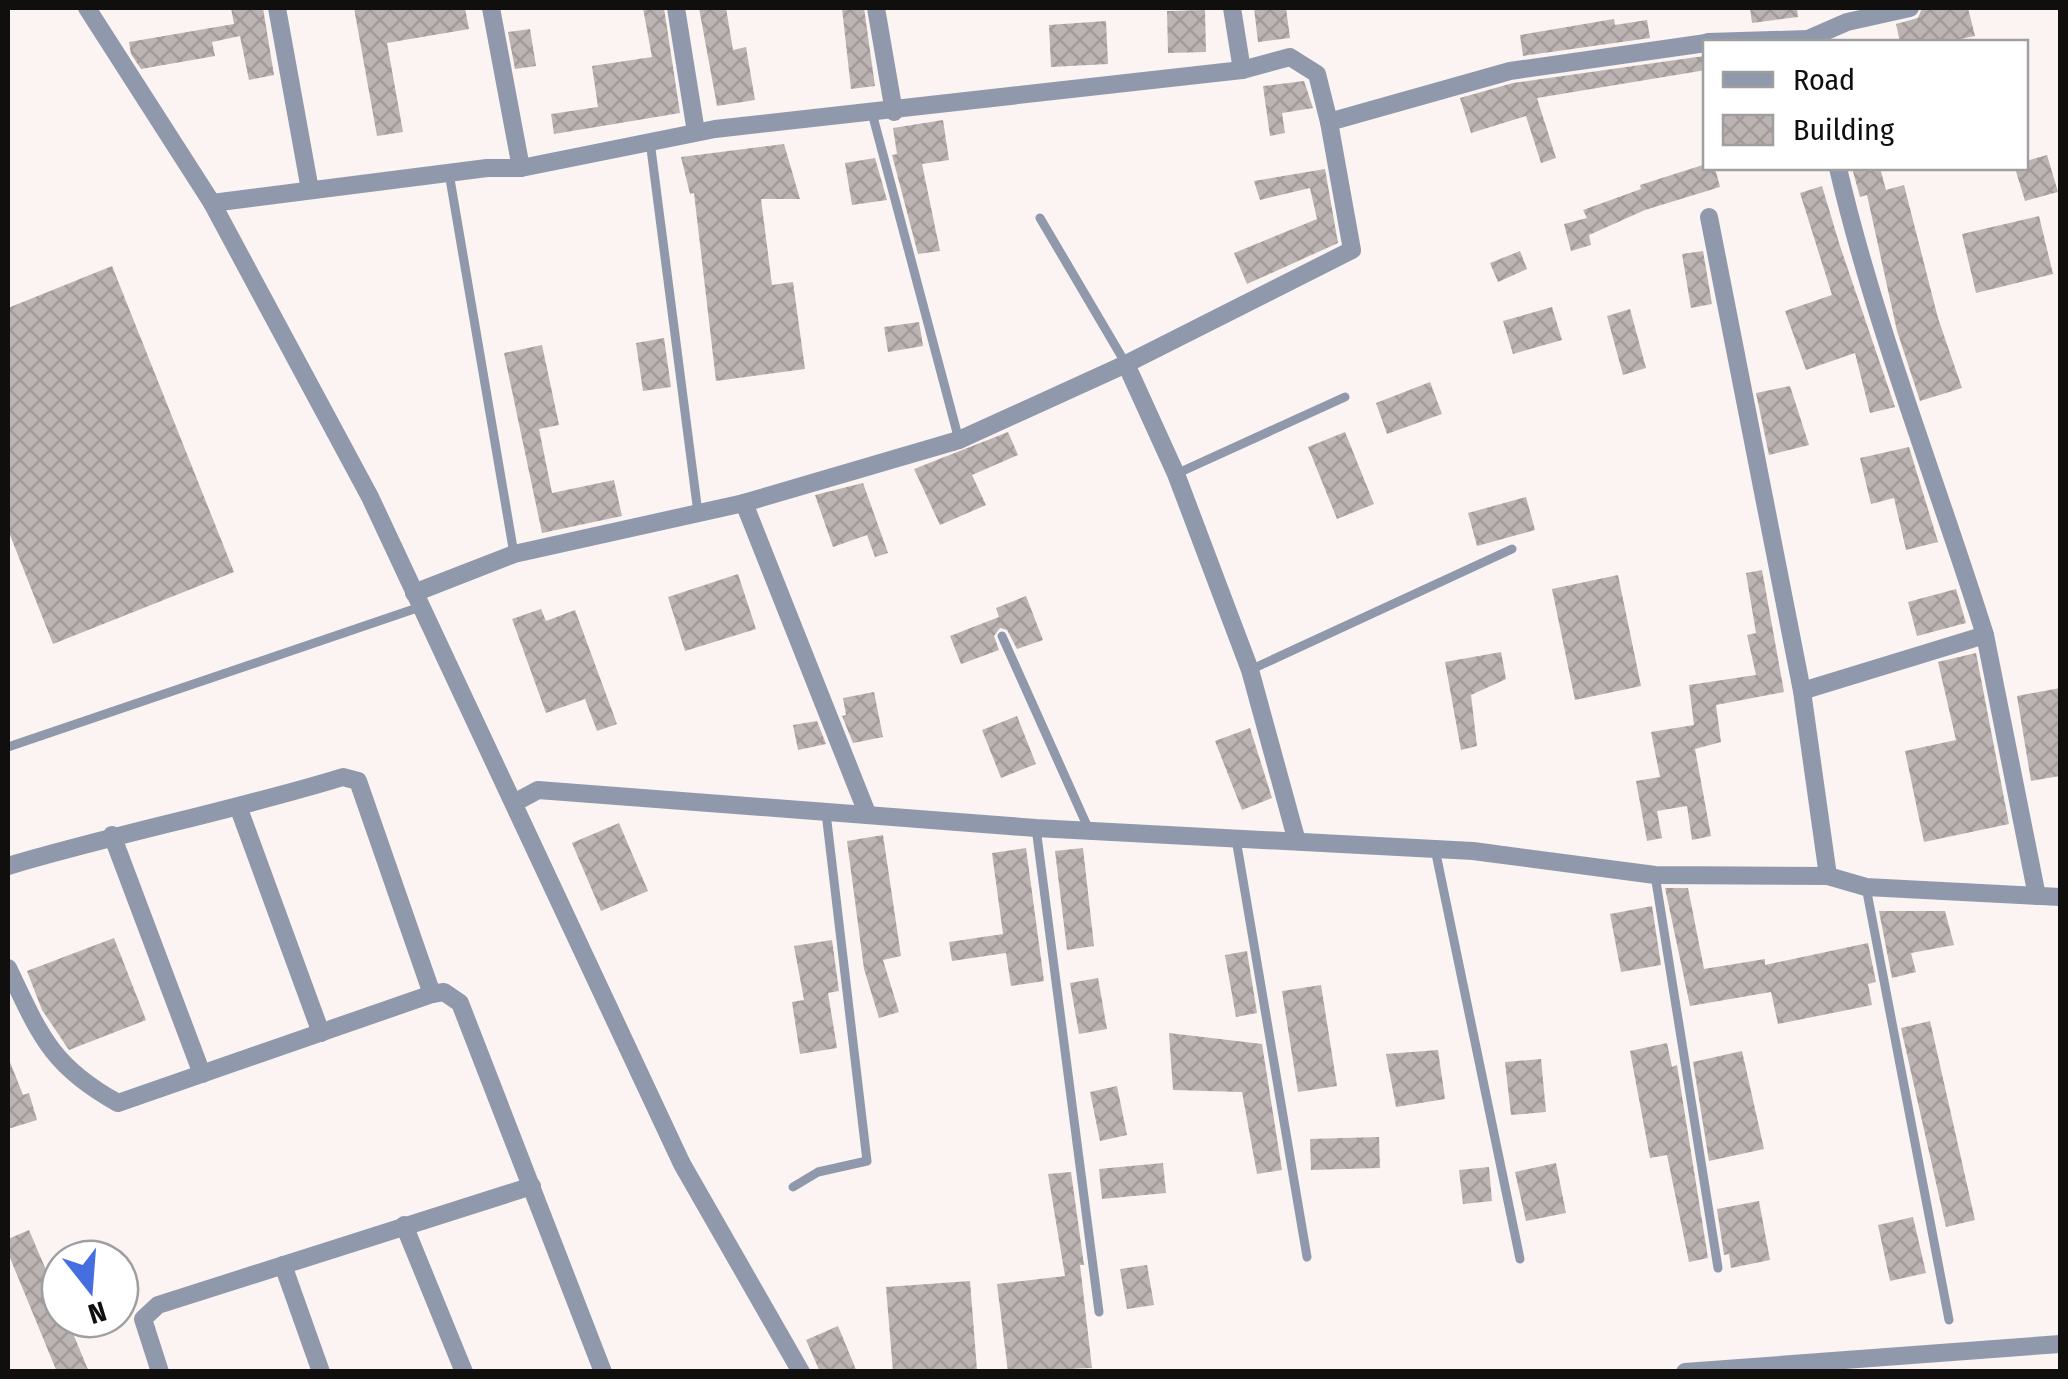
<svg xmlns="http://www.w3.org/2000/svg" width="2068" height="1379" viewBox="0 0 2068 1379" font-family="'Fira Sans Condensed',sans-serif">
	<defs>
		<pattern id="building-cross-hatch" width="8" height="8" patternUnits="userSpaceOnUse" patternTransform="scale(2.5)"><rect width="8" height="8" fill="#bcb4b3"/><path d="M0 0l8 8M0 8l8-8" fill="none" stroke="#a19a99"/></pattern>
	</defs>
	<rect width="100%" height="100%" fill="#fcf4f2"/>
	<g fill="url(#building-cross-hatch)">
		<path d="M231 8H263L274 75 249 80 240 36 212 42 215 56 141 69 131 54 129 42 234 24Z"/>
		<path d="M354 8H465L469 29 387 43 403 132 377 136Z"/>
		<path d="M643 8H664L680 113 554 134 551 114 598 107 592 66 652 57Z"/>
		<path d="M699 8H726L733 50 746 47 755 100 717 106Z"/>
		<path d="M842 8H864L875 86 851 89Z"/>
		<path d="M1254 8H1286L1290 38 1258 42Z"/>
		<path d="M1750 8H1797L1798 17 1752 23Z"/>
		<path d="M1922 8H1968L1975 36 1946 42H1900L1896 24 1918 18Z"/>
		<path d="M1205 10 1206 52 1168 53 1167 11Z"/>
		<path d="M1614 19 1615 25 1647 20 1650 38 1523 56 1520 35Z"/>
		<path d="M1106 21 1108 64 1051 67 1049 25Z"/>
		<path d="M530 29 536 66 515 69 508 32Z"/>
		<path d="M1704 56 1706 70 1537 98 1556 158 1541 163 1526 116 1471 133 1460 98 1513 83Z"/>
		<path d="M1304 81 1313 108 1282 113 1285 133 1270 136 1263 86Z"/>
		<path d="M943 120 949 160 922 164 940 251 918 254 892 155 897 154 893 128Z"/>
		<path d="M784 144 800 199H761L772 285 793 282 805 369 716 381 694 193 690 194 681 157Z"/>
		<path d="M2047 155 2058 192 2025 201 2015 168H2026V161Z"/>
		<path d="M875 158 887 200 852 205 845 163Z"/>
		<path d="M1706 164 1715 168 1720 187 1645 210 1589 235 1591 245 1571 251 1564 224 1587 218 1583 210 1641 189 1640 185Z"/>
		<path d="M1852 168H1880L1886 190 1904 185 1938 318 1962 388 1920 401 1897 331 1867 195 1860 197Z"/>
		<path d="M1325 169 1338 243 1247 284 1234 253 1317 219 1310 188 1260 200 1254 181Z"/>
		<path d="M1822 186 1840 246 1895 407 1870 413 1855 353 1806 370 1785 311 1832 295 1800 193Z"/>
		<path d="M2039 216 2053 274 1976 293 1962 234Z"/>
		<path d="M1520 251 1527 269 1498 282 1490 263Z"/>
		<path d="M1703 251 1712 304 1691 308 1682 254Z"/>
		<path d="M112 266 234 572 53 644 8 530V308Z"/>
		<path d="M1552 307 1562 340 1513 354 1503 321Z"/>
		<path d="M1630 309 1646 368 1623 375 1607 316Z"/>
		<path d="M919 322 923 346 888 352 884 327Z"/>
		<path d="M664 338 671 387 643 391 636 343Z"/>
		<path d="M542 345 559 425 539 429 552 493 614 480 622 516 542 533 504 353Z"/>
		<path d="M1430 382 1442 414 1387 434 1376 403Z"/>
		<path d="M1790 386 1809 445 1769 455 1756 393Z"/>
		<path d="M1008 432 1018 455 972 475 986 505 940 525 914 469Z"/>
		<path d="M1345 432 1374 504 1337 519 1308 447Z"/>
		<path d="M1909 447 1938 542 1906 550 1894 498 1871 504 1860 458Z"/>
		<path d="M863 483 888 553 875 557 867 535 833 547 815 495Z"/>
		<path d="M1526 497 1535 530 1477 546 1468 513Z"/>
		<path d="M1762 570 1784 692 1716 705 1721 742 1695 749 1711 836 1692 840 1687 806 1657 811 1662 838 1647 841 1636 781 1660 777 1651 732 1694 725 1689 685 1756 675 1747 635 1756 633 1746 573Z"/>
		<path d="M738 574 756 629 685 651 668 597Z"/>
		<path d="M1618 575 1641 686 1575 700 1552 589Z"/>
		<path d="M1956 589 1966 623 1917 636 1908 602Z"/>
		<path d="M1026 596 1043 640 1017 649 1007 630 1000 628 994 636 999 650 961 664 950 636 999 617 996 608Z"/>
		<path d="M541 609 546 621 575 610 617 724 597 731 585 699 546 713 512 619Z"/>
		<path d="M1501 652 1506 679 1471 695 1477 746 1461 750 1445 662Z"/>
		<path d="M1976 653 2009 824 1924 842 1905 751 1956 740 1938 662Z"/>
		<path d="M2060 688V776L2031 781 2017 696Z"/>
		<path d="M874 692 883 737 853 743 842 716 846 715 843 698Z"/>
		<path d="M1017 716 1036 764 1001 778 982 730Z"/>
		<path d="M817 721 826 744 798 750 793 725Z"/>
		<path d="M1250 728 1272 798 1242 810 1215 741Z"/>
		<path d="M619 823 648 891 601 911 572 843Z"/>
		<path d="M883 835 901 956 883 960 899 1012 879 1018 864 969 847 841Z"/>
		<path d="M1026 848 1044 981 1011 986 1006 953 952 961 949 942 1003 934 992 853Z"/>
		<path d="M1083 848 1094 946 1067 950 1055 851Z"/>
		<path d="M1665 888H1688L1704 969 1765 959V965L1868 943 1876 982 1868 984 1872 1005 1778 1024 1771 992 1690 1006Z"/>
		<path d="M1652 906 1661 965 1621 972 1610 914Z"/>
		<path d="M1879 911H1945L1954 945 1911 953 1916 972 1892 978Z"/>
		<path d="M114 938 146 1020 69 1050 42 1010 27 971Z"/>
		<path d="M832 940 839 991 828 993 837 1048 800 1054 792 1002 804 1000 794 946Z"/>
		<path d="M1247 951 1257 1013 1236 1017 1225 955Z"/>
		<path d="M1098 978 1107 1029 1079 1034 1070 983Z"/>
		<path d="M1321 985 1337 1086 1298 1092 1282 991Z"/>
		<path d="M1930 1021 1975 1220 1946 1227 1901 1028Z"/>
		<path d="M1169 1033 1262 1044 1282 1170 1257 1174 1242 1092 1173 1090Z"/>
		<path d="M1667 1043 1672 1067 1677 1065 1708 1258 1689 1262 1667 1155 1650 1158 1630 1051Z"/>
		<path d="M1438 1050 1445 1099 1396 1107 1386 1054Z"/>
		<path d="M1742 1051 1764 1149 1709 1161 1693 1062Z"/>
		<path d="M8 1057 23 1095 29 1093 37 1120 8 1129Z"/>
		<path d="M1541 1059 1546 1112 1511 1115 1505 1062Z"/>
		<path d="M1117 1086 1127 1135 1100 1141 1090 1092Z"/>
		<path d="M1379 1137 1380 1168 1311 1170 1310 1139Z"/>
		<path d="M1163 1163 1166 1193 1102 1199 1099 1169Z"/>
		<path d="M1556 1163 1566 1213 1526 1221 1515 1172Z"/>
		<path d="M1489 1167 1492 1201 1463 1204 1459 1170Z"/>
		<path d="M1071 1172 1084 1265H1080L1092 1368 1008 1372 997 1284 1065 1276 1048 1174Z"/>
		<path d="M1759 1201 1770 1260 1731 1268 1729 1254 1724 1255 1717 1209Z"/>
		<path d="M1913 1217 1926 1273 1890 1281 1878 1225Z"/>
		<path d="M29 1230 60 1303V1319H67L89 1372H57L8 1253V1239Z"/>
		<path d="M1147 1265 1154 1305 1127 1309 1120 1269Z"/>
		<path d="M970 1281 977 1370 893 1372 886 1287Z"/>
		<path d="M838 1326 857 1372H820L806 1340Z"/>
	</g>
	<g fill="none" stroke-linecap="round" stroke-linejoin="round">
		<g stroke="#9099ac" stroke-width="9">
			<path d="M872 113 959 440"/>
			<path d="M650 141 698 513"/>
			<path d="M449 173 514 554"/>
			<path d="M1040 218 1126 364"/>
			<path d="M1176 474 1345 397"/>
			<path d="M1002 636 1089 830"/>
			<path d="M1250 670 1512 549"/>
			<path d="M8 747 420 607"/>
			<path d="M1036 828 1099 1312"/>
			<path d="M1236 839 1307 1257"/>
			<path d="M1435 849 1520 1259"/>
			<path d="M1655 875 1718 1268"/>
			<path d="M1866 887 1949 1320"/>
			<path d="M793 1187 818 1172 867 1161 826 813"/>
		</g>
		<g stroke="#9099ac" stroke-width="18">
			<path d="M87 8 212 203 370 497 682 1164 801 1372"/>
			<path d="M277 8 310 190"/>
			<path d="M491 8 521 168"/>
			<path d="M676 8 696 132"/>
			<path d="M876 8 894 112"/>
			<path d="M1232 8 1242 70"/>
			<path d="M1708 42 1808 39"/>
			<path d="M1809 42 1808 39 1847 22 1910 8"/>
			<path d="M212 203 487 168H521L715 129 1242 70 1290 57 1317 74 1329 122 1510 71 1706 43"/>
			<path d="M744 503 959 440 1126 364"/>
			<path d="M414 593 514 554 744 503 867 813"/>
			<path d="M1985 635 2037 896"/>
			<path d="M1802 691 1985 635C1936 479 1875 327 1838 168"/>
			<path d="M514 803 538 790 1036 828 1473 851 1655 875 1828 876 1802 691 1709 217"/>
			<path d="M239 809 321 1033"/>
			<path d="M112 835 202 1074"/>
			<path d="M1296 838 1250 670 1176 474 1126 364 1352 250 1329 122"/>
			<path d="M8 866C119 833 232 811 343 777L358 781 432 994 444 992 460 1003 603 1372"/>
			<path d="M1828 876 1866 887 2060 897"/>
			<path d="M8 968C40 1035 51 1066 118 1103L432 994"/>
			<path d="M404 1225 464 1372"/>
			<path d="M283 1265 321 1372"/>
			<path d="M160 1372 143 1319 158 1305 532 1186"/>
			<path d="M1685 1372 2060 1344"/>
		</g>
	</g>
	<rect width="2068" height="1379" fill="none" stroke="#110f0e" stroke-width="20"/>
	<rect x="1703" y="40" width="325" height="130" fill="#ffffff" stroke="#a09f9f" stroke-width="2.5"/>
	<rect x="1723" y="72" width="50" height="15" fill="#9099ac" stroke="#a09f9f" stroke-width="2.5"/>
	<text x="1793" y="90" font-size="30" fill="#110f0e">Road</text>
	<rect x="1723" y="115" width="50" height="30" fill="url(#building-cross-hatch)" stroke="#a09f9f" stroke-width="2.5"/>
	<text x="1793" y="140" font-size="30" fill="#110f0e">Building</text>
	<g transform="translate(90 1289) rotate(163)"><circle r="48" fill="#ffffff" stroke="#a09f9f" stroke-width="2.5"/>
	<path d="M0-8L18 38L0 25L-18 38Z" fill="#456ee0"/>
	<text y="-15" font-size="28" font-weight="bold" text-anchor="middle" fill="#110f0e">N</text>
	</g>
</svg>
